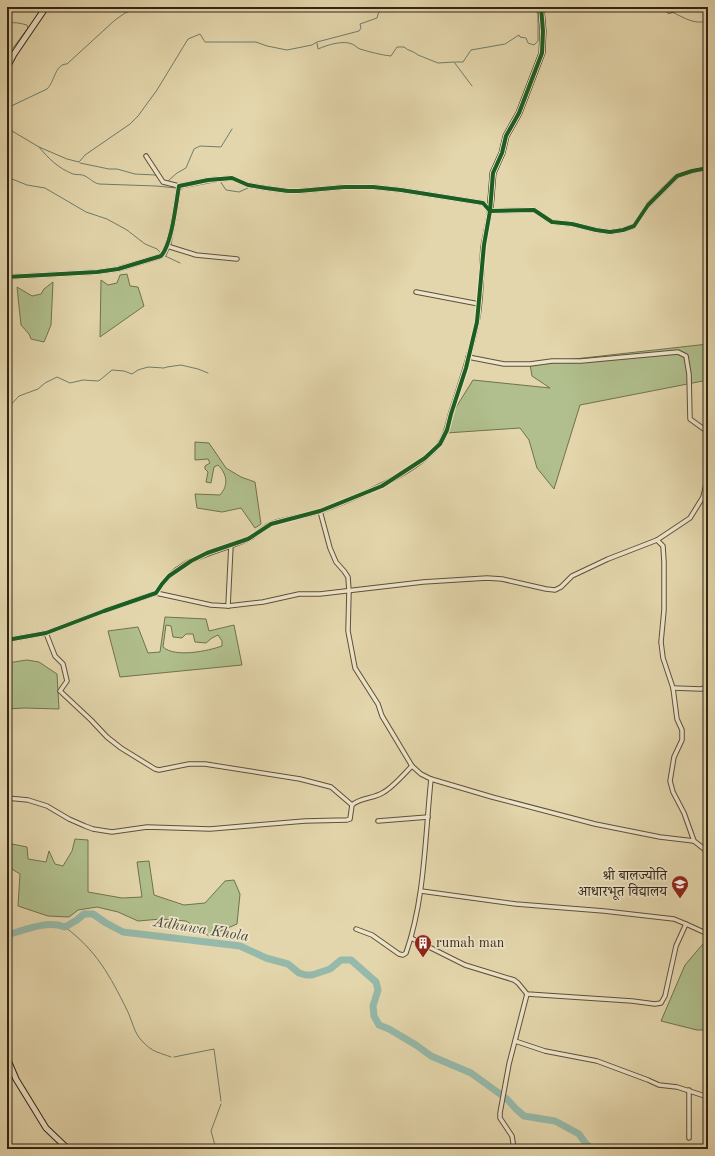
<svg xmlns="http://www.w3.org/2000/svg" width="715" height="1156" viewBox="0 0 715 1156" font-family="'Old Standard TT','Noto Serif Devanagari',serif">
	<rect width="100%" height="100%" fill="#e4d6ac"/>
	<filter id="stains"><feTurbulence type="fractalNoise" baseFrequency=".005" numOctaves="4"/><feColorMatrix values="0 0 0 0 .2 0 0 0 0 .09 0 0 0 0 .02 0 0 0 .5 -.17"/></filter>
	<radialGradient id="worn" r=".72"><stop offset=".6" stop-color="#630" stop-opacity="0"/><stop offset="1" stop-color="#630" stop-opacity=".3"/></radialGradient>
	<g fill="#b0bf8d" stroke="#707250" fill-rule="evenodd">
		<path d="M127 274 130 286 138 287 144 306 100 337 101 280 108 285 117 283 120 275Z"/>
		<path d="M53 282 51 325 44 342 31 339 29 334 21 325 17 287 32 296 41 294 44 289Z"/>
		<path d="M708 344V380L580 405 554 489 537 468 529 440 520 428 446 433 450 417 473 380 550 388 532 376 530 364Z"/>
		<path d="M195 442 209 443 226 468 241 477 255 482 261 524 255 528 241 508 222 512 197 508 195 494 220 495C229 485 227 474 218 465L214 467 211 483 206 482 208 472 205 469V466L210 463 208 459 195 460Z"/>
		<path d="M165 617 206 619 209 631 234 625 242 665 120 677 108 631 138 627 148 653 160 652ZM166 625 171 626 173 637 182 638 186 634H193L195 642 206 643 212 638 218 635 222 641V646C208 651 175 658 163 647Z"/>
		<path d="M27 660 39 662 57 674 59 709 24 708 7 709V663Z"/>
		<path d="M75 839 88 840V892L122 898 142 897 137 862 149 861 154 895 184 905 205 903 225 881 234 880 240 894 237 924 209 936 186 921 161 919 138 921 118 912 97 907 78 910 69 917 48 916 18 906 20 874 7 866V843L27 847 28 859 46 862 49 851 55 864 63 866 72 851Z"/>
		<path d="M708 938V1030H697L661 1021 685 965Z"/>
	</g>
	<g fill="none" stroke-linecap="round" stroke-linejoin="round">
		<g stroke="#6d7d6e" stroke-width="1">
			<path d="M663 7 668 10"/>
			<path d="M672 12C685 18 694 25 708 21"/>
			<path d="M7 23C14 22 20 23 27 25L28 28 13 48"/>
			<path d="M317 43 318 49C327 45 343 40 352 44 355 45 357 48 360 49 370 52 381 55 391 56L397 47H404C408 51 414 51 418 55L438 63 454 62 472 86"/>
			<path d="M455 62H463L471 50 505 44 519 35 520 37 526 38 528 43 534 45 538 41V15L535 7"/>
			<path d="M7 108 47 89C55 81 55 64 67 64L115 20 125 13 137 8 174 7"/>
			<path d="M7 128 39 147 67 159 79 162 85 155 130 124 138 116 157 90 188 39 200 34 205 42H256L267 46 287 50 312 45 317 42 359 31 361 28 360 24 377 18 378 14 382 9H384L390 7"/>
			<path d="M39 147C49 159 58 168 73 174 77 175 82 174 85 176 91 179 92 182 99 184L156 186 176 188 177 190"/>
			<path d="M80 163 109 169H117L135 174 155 175 158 178"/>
			<path d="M7 177 27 185 45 188 86 212 107 219 127 230 145 244 157 249 161 253"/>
			<path d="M168 181 177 173 186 168 194 149 200 146 221 147 232 129"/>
			<path d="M180 192 182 188 220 181 226 190 239 192 248 188"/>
			<path d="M171 245 180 192"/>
			<path d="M163 255 180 263"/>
			<path d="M166 256 169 249"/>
			<path d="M7 409 19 396 38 389 45 383 57 377 70 383 83 380 98 381 100 380 112 370 124 371 132 374 138 370 148 367 164 368 167 367 181 365 198 369 208 373"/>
			<path d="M65 927C97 951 110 976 127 1010 132 1020 134 1033 142 1041 146 1045 151 1050 157 1052 162 1054 166 1055 171 1057"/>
			<path d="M174 1057 214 1049 221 1101"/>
			<path d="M216 1149 211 1131 221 1104"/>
		</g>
		<path stroke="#95b9aa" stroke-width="7" d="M7 935C25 930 47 920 65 927L77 920 84 914H93L106 923 123 932 240 946 266 958 288 964 299 973 306 975H312L330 969 341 960H351L376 982 378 990 373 1006 374 1016 379 1025 389 1029 416 1045 431 1056 471 1073 507 1099 516 1109 524 1116 555 1121 579 1134 586 1144 592 1149"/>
		<g stroke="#5e503a" stroke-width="5.5">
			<g id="street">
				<path d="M669 11 682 7"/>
				<path d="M146 156 163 182 179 186"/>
				<path d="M167 246 196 255 237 259"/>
				<path d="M7 277 97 272 118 269 161 256C172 244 176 203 179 186L208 180 232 178 248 185 266 188 288 191H299L344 187H373L401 190 483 203 490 211 534 210 552 222 572 224 596 230 610 232 623 230 634 226 648 205 677 176 692 171 708 168"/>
				<path d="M416 292 479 304"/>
				<path d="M468 357 504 364H530L552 361H581L678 352 686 356 689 374 690 419 708 432"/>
				<path d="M320 511 330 548 336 562 344 571 348 577 349 591 348 631 355 668 378 704 382 716 412 766 421 774 431 779"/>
				<path d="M657 540 663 546 664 562V610L661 642 663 658 673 688 677 719 682 730V740L674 757 670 781 673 792 684 813 694 841"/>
				<path d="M156 593 211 605 228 606 263 602 299 594H320L423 582 487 578 502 579 546 589 555 590 561 587 572 576 608 559 657 540 690 518 703 497 708 476"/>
				<path d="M228 606 231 545"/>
				<path d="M46 633 55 656 63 664 67 681 60 691 91 720 107 737 121 748 155 769 159 770 189 764H205L300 779 331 787 352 805"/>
				<path d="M7 640 46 633 104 611 156 593C178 556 213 555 248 539 257 535 264 526 273 523 289 518 305 516 320 511 354 499 419 472 440 443 447 433 448 423 451 412 461 382 471 353 477 322 482 297 481 271 483 247 485 235 488 223 490 211"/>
				<path d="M673 688 701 689 708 687"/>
				<path d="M7 798 28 800 47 806 69 819 85 826 93 829 112 832 147 827 210 829 305 821 347 820 350 819 352 805C361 797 374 799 384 792 393 787 404 774 412 766"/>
				<path d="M378 821 428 817"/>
				<path d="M421 891 516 904 604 911 674 919 686 924"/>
				<path d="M356 929 372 935 399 954 403 955 406 953C425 899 425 836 431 779L492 797 595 824 660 837 694 841 708 852"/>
				<path d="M411 938 465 965 514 980 518 983 527 994 632 1001 655 1004 661 1003 665 996 676 946 686 924 708 934"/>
				<path d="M515 1041 545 1051 597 1061 648 1080 659 1085 677 1087 708 1097"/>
				<path d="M689 1138V1090"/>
				<path d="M514 1149 512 1136 500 1118V1113L509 1064 527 994"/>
			</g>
		</g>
		<g stroke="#312414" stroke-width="7">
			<g id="secondary">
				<path d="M7 67 14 54 46 7"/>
				<path d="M490 211 493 173 502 153 506 136 519 113 542 53 543 31 541 7"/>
				<path d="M7 1058 16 1079 46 1128 68 1149"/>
			</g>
		</g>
		<use href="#street" stroke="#ede4c9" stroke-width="3.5"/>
		<use href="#secondary" stroke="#ede4c9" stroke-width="5"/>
		<g stroke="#ede4c9" stroke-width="6">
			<g id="cycleway">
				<path d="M7 277 97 272 118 269 161 256C172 244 176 203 179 186L208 180 232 178 248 185 266 188 288 191H299L344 187H373L401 190 483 203 490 211 534 210 552 222 572 224 596 230 610 232 623 230 634 226 648 205 677 176 692 171 708 168"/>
				<path d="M7 640 46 633 104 611 156 593 162 584 169 576 191 561 207 553 248 539 271 524 320 511 382 486 425 458 440 444 447 430 451 414 466 368 477 322 484 245 490 211 493 173 502 153 506 136 519 113 542 53 543 31 541 7"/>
			</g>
		</g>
		<use href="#cycleway" stroke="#1b5e20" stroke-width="4"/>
	</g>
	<defs>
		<g id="school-pin" transform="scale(0.9)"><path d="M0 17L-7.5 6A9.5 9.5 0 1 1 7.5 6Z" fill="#8f2418" stroke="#ede4c9"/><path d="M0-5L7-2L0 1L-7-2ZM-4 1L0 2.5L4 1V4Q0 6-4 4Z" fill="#fff"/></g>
		<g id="building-pin" transform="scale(0.9)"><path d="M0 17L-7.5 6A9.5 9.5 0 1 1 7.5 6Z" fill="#8f2418" stroke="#ede4c9"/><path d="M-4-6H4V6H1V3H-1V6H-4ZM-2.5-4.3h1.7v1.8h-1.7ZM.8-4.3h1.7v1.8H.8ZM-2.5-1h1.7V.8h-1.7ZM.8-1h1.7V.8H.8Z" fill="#fff"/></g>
	</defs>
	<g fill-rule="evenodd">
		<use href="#school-pin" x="680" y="884"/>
		<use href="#building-pin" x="423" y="943"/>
	</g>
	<g text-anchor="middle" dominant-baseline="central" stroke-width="3.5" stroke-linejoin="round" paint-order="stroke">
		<g font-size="14" fill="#312414" stroke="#ede4c9" text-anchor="end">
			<text x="667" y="876">श्री बालज्योति<tspan x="667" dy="16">आधारभूत विद्यालय</tspan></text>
			<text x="436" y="943" text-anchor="start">rumah man</text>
		</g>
		<g font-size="15" font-style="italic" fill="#4a493a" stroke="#ede4c9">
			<text transform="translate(201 930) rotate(9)">Adhuwa Khola</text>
		</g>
	</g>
	<rect width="715" height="1156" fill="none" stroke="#e4d6ac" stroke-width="24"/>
	<rect x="8" y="8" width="699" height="1140" fill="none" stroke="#312414" stroke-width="2"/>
	<rect x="12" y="12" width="691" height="1132" fill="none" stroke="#312414"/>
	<rect width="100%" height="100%" filter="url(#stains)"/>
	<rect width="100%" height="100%" fill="url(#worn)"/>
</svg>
